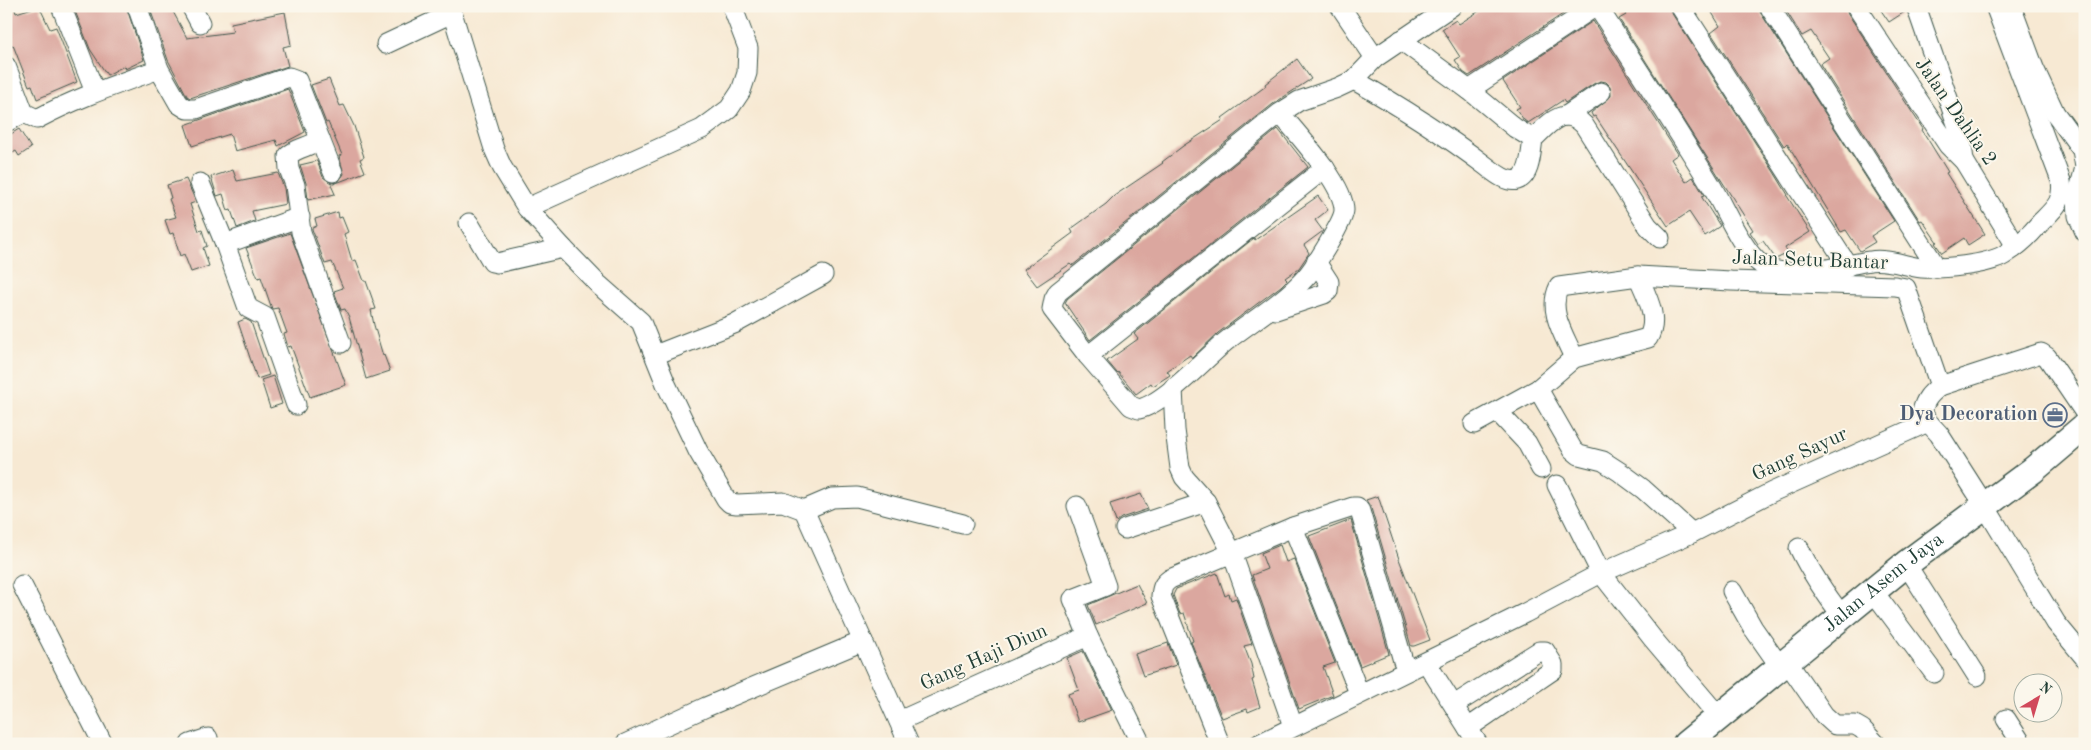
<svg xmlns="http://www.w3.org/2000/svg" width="2091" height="750" viewBox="0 0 2091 750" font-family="'Old Standard TT',serif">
	<rect width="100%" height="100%" fill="#fbf7ec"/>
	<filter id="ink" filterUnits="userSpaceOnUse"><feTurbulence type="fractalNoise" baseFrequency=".02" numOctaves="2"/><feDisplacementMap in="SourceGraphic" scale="10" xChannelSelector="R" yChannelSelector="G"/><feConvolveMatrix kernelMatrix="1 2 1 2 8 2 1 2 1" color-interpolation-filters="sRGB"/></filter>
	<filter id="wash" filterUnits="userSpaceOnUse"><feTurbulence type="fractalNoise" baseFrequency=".0096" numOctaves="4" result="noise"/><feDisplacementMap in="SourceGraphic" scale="20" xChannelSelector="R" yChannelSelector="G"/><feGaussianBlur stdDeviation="1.12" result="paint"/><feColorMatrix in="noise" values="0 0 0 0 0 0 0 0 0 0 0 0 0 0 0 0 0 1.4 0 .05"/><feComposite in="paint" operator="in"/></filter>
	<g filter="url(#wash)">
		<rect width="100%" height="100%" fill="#f7e9d3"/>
		<g id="blocks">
			<g fill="#dba79f">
				<path d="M6 6H14L16 13 39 6 50 29 56 27 77 82 37 99 32 85 29 86 13 45 9 46 6 37Z"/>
				<path d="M73 6H126L144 60 125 69 124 66 107 75 90 49Z"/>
				<path d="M149 6H170L187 38 233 32 231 23 285 12 291 45 283 47 288 66 190 98 187 96 168 60Z"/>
				<path d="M1487 6H1575L1469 76 1463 72 1455 60 1460 57 1442 29 1456 20 1459 24Z"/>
				<path d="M1620 6H1669L1671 12 1774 172 1788 195 1787 196 1810 232 1785 248 1788 253 1776 259 1763 241 1758 244 1750 232 1753 230 1619 19 1626 15Z"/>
				<path d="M1708 6H1758L1760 12 1894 221 1871 236 1875 242 1860 251 1846 230 1841 232 1787 143 1784 146 1711 33 1720 26Z"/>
				<path d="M1783 6H1845L1847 12 1923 129 1922 130 1948 172 1946 173 1985 234 1968 245 1964 238 1942 253 1935 243 1937 242 1922 220 1920 221 1820 64 1829 58 1811 31 1802 36Z"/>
				<path d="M1878 6H1905L1906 11 1889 22Z"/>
				<path d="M1593 21 1678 154 1671 159 1686 182 1693 177 1704 195 1701 196 1720 226 1705 236 1689 212 1668 226 1595 116 1593 117 1591 113 1611 96 1610 86 1606 82 1601 81 1595 83 1565 103 1563 100 1528 123 1524 120 1516 109 1520 107 1503 81Z"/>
				<path d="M1297 59 1311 79 1273 104 1072 266 1070 264 1037 286 1024 269 1073 233 1071 229 1106 204 1114 196 1163 163 1162 162 1183 146 1223 120 1222 118 1266 86 1265 84Z"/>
				<path d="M329 79 340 106 344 105 354 126 364 157 360 159 365 172 331 185 335 194 308 200 306 183 300 165 317 161 323 177 331 183 338 182 344 174 339 156 342 155 328 122 326 123 311 85Z"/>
				<path d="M288 89 305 132 278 146 276 140 235 151 230 134 192 146 185 125Z"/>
				<path d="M19 129 31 148 19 156 16 151 6 157V137Z"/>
				<path d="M1278 129 1308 167 1090 340 1065 303 1067 299Z"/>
				<path d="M233 170 237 181 278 173 284 188 286 204 252 211 255 221 237 228 231 210 228 211 223 194 217 196 211 177Z"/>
				<path d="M186 179 196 202 190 204 199 231 202 230 207 246 203 248 209 266 191 272 184 254 180 256 173 233 170 234 165 220 176 217 169 199 171 198 167 185Z"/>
				<path d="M1318 196 1328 210 1315 220 1323 231 1304 245 1309 253 1299 268 1285 278 1287 280 1281 286 1218 333 1192 358 1190 355 1167 371 1170 375 1153 386 1151 383 1136 394 1118 372 1117 373 1107 361 1138 339 1134 334 1254 238 1255 240Z"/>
				<path d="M338 212 339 218 342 217 348 232 344 234 352 261 356 260 364 281H366L376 309 371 310 374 325 383 356 384 355 390 371 366 379 349 317 345 309 341 310 334 291 343 288 332 262 325 264 312 229V228L317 226 315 219Z"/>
				<path d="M290 233 346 385 310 397 291 346 288 347 284 334 287 333 278 308 272 309 261 277 258 278 246 248Z"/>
				<path d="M245 319 251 322 269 375 257 379 238 322Z"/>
				<path d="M273 376 282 404 270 408 261 380Z"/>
				<path d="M1141 494 1148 509 1121 518 1116 522 1110 504Z"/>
				<path d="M1378 496 1399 559 1430 640 1414 646H1411L1371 508 1366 500Z"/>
				<path d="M1351 520 1389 654 1360 666 1309 536Z"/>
				<path d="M1280 545 1286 562 1294 559 1335 663 1323 667 1333 695 1299 709 1252 575 1267 569 1261 553Z"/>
				<path d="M1217 573 1225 596 1229 594 1231 600 1236 598 1252 644 1244 646 1251 664 1254 679 1252 680 1260 707 1248 712 1247 709 1222 718 1191 642 1193 641 1184 613 1180 614 1173 595 1176 589Z"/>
				<path d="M1137 584 1147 603 1096 625 1088 605Z"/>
				<path d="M1168 643 1176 665 1143 676 1135 654Z"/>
				<path d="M1083 651 1112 710 1078 722 1068 694 1079 690 1067 658Z"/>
			</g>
		</g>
	</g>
	<g filter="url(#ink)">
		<use href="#blocks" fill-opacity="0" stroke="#3f574c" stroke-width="1"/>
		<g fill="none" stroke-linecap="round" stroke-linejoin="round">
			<g stroke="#3f574c" stroke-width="21">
				<g id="street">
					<path d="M61 6 95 92"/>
					<path d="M137 6 159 69 179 104 187 109H196L289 77 297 80 320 139C311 147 297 147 288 156L289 169 295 185 301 232 341 343"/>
					<path d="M191 6 200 23"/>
					<path d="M450 6 494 149 502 167 527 208 563 248 599 285 641 322 666 384 698 451 726 499 730 503 737 504 783 502 804 510 909 744"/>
					<path d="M1340 6 1375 58"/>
					<path d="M1597 6C1636 66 1674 125 1711 185 1724 207 1742 251 1762 265 1787 282 1842 265 1870 261 1887 258 1905 266 1922 268 1942 269 1987 265 2004 255 2017 247 2031 234 2041 222 2055 208 2064 201 2061 181L1995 6"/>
					<path d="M1680 6 1848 266"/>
					<path d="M1769 6 1937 268"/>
					<path d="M1856 6 1948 145 1964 161 2016 246"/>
					<path d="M1916 6 1961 136 1964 161"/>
					<path d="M2011 6 2034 68 2055 113 2082 150 2085 167 2077 198 2078 216 2085 232"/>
					<path d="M1401 40 1469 90 1515 128 1533 139C1549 124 1564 104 1584 125L1648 226 1660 238"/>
					<path d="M386 44 452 13"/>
					<path d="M6 66 24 113 37 119C76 98 118 84 159 69"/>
					<path d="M1354 80C1400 106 1444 134 1486 166 1494 172 1506 183 1517 180 1531 176 1531 150 1533 139"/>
					<path d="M1469 90 1596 6"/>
					<path d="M1280 113C1297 134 1344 184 1344 210 1344 221 1315 266 1307 276 1283 303 1253 320 1225 342 1204 360 1163 404 1139 409L1131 406 1088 356 1052 309 1054 299 1058 292 1280 113 1299 101 1337 88 1354 80 1375 58 1452 6"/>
					<path d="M1566 116 1601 92"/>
					<path d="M6 122 24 113"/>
					<path d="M320 139 333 172"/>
					<path d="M200 183 225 244 248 308 265 317 296 405"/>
					<path d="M527 208 702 129 729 109 741 91 747 73 748 48 732 6"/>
					<path d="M469 223 492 262 497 263 563 248"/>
					<path d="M225 244 300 217"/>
					<path d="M1276 310 1324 294 1328 291 1329 282 1316 262"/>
					<path d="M655 355 734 324 823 275"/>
					<path d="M1088 356 1325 168"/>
					<path d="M1574 358C1565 336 1547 311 1559 287L1638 276 1731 281 1895 286 1906 288 1940 386"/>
					<path d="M1173 388 1175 430 1180 468 1184 477 1206 502 1232 553 1293 726"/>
					<path d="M1538 389 1573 450 1579 455 1603 461 1620 472 1643 489 1692 533"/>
					<path d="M1498 412 1527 443 1541 469"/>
					<path d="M2085 413 2047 357 2041 353 1940 386C1930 394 1925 399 1922 412L1928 422 1939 434 1985 506 2056 623 2085 658"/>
					<path d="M1474 424 1538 389 1574 358 1648 338C1660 318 1646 295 1638 276"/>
					<path d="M1557 485 1601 573 1653 639 1720 718"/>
					<path d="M1077 506 1106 586 1073 599 1088 636 1141 744"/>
					<path d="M804 510 832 498 857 497 963 524"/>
					<path d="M1293 527 1359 693"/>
					<path d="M1125 529 1206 502"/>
					<path d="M1799 548C1811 573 1826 595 1843 617"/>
					<path d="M1906 564 1977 676"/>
					<path d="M22 585 103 744"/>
					<path d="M1732 591 1753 628 1781 668"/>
					<path d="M1873 591 1934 673"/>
					<path d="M1426 662 1478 744"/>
					<path d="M1788 663 1824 715 1835 725H1855L1862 729 1876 744"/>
					<path d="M1454 705 1539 651H1545L1553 664V670L1468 728"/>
					<path d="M2006 719 2022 744"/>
					<path d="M899 721 1088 636"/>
					<path d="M190 744 208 738"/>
					<path d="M625 744 706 707 863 641"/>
					<path d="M1220 744 1161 596C1162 587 1163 584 1170 579L1293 527 1353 507H1357L1360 511 1403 661 1408 670"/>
					<path d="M1259 744 1525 613 1601 573 1692 533 1772 492 1928 422"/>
				</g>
			</g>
			<g stroke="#3f574c" stroke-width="29">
				<g id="secondary">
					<path id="s1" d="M1686 744 1906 564 2033 470 2085 426"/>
				</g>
			</g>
			<use href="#street" stroke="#fff" stroke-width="19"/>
			<use href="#secondary" stroke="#fff" stroke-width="26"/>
		</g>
	</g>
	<defs>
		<g id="office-ring" transform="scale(1.25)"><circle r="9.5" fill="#fbf7ec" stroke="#5c6f8a" stroke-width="1.5"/><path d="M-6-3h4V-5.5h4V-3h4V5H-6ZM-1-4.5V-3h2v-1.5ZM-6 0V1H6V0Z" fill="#5c6f8a"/></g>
	</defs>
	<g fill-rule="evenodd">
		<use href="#office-ring" x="2055" y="415"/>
	</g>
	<g text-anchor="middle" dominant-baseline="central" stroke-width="4" stroke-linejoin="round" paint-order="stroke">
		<g font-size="20" fill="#1f3d34" stroke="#fbf7ec">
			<text transform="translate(1955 112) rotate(55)">Jalan Dahlia 2</text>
			<text transform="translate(1810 261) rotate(2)">Jalan Setu Bantar</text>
			<text transform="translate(1800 455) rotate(-25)">Gang Sayur</text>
			<text stroke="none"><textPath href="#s1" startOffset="255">Jalan Asem Jaya</textPath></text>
			<text transform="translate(984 658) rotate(-24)">Gang Haji Diun</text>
		</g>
		<g font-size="20" font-weight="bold" fill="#4e5e75" stroke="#fbf7ec" text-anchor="end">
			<text x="2038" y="415">Dya Decoration</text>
		</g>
	</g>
	<rect width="2091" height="750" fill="none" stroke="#fbf7ec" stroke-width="25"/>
	<g transform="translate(2038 698) rotate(38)"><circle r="24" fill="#fbf7ec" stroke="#a3ada2"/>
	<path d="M0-4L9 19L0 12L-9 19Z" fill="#d1495b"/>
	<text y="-8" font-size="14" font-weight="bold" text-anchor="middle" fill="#1f3d34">N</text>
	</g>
</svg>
